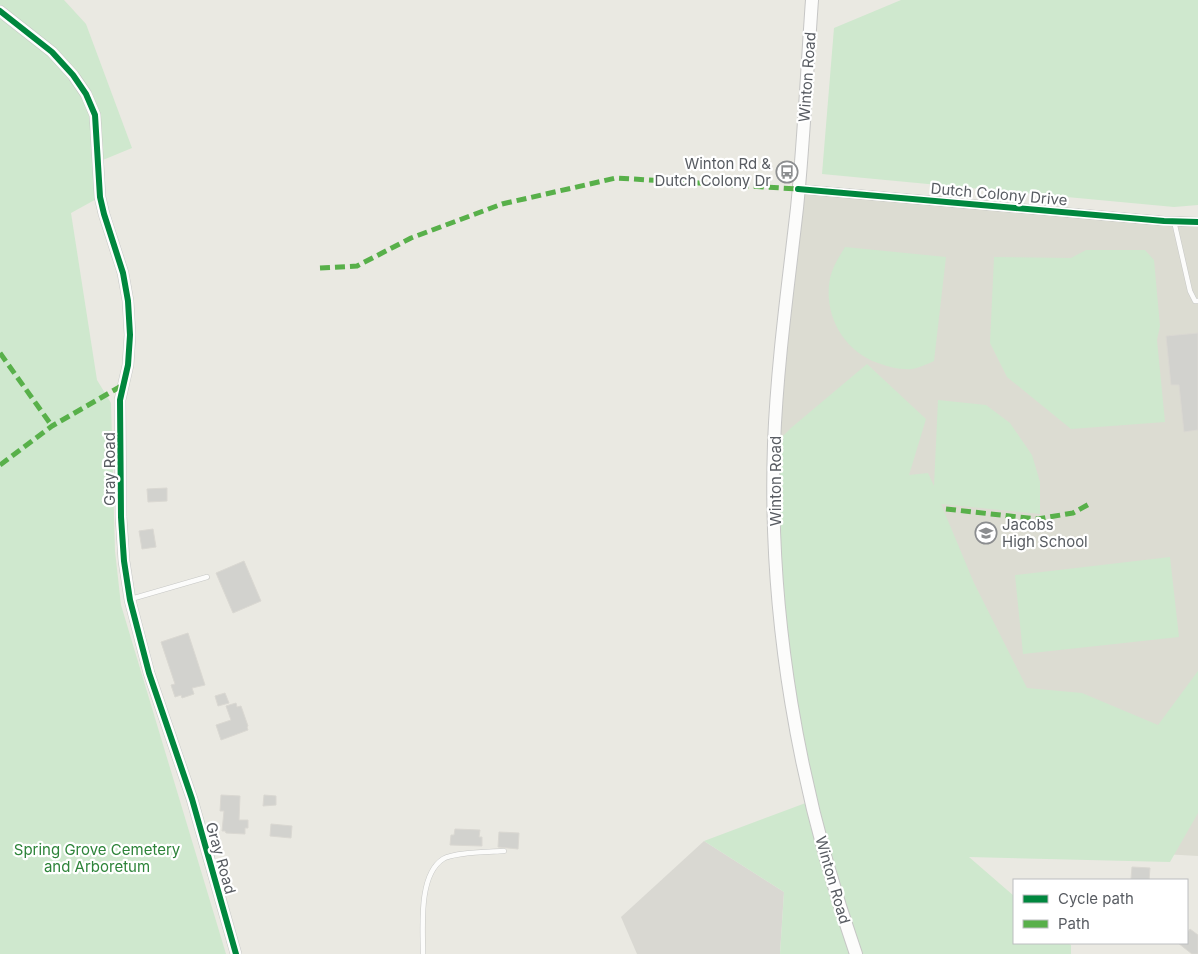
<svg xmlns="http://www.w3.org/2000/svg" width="1198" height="954" viewBox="0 0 1198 954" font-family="Inter,sans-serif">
	<rect width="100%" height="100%" fill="#eae9e2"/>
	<path fill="#d9d8d2" d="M704 841 784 892 780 954H637L621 917Z"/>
	<path fill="#dcdcd2" d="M798 189 1198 222V856L820 834 774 506Z"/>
	<g fill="#cfe8ce">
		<path d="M0 0H64L86 24 132 148 98 162 100 197 71 213 97 380 111 403 115 551 121 605 226 954H0Z"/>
		<path d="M901 0H1198V205L1174 207 822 174 834 28Z"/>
		<path d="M845 247 946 257 934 361C927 364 919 368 912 369 900 370 889 367 878 363 843 351 823 314 830 278 833 266 839 257 845 247Z"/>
		<path d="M1086 250H1145L1154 260 1160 326 1157 340 1165 422 1071 429 1007 377 990 343 994 257 1071 258Z"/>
		<path d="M867 364 926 419 909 475 928 473 934 486 938 400 986 405 1010 423 1032 455 1040 482V514L941 504 974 583 1027 688 1082 693 1158 725 1198 671V813L1170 862 969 857 1014 896V943H1068L1071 945V954H780L784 892 704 841 811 801 789 682 774 445 791 428Z"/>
		<path d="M1170 557 1179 637 1023 654 1015 575Z"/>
	</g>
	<g fill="#d2d2ce" stroke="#dad8d2">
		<path d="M1198 333V430L1184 432 1179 385H1171L1166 336Z"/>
		<path d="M167 488V501L148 502 147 489Z"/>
		<path d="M153 529 156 547 142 549 139 531Z"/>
		<path d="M244 561 261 601 233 613 216 573Z"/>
		<path d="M188 633 205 685 192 688 194 694 182 698 181 695 175 697 171 685 175 684 161 642Z"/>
		<path d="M225 693 229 703 218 706 215 696Z"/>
		<path d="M236 703 237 707 241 706 248 726 247 727 248 730 221 740 216 725 231 720 226 706Z"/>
		<path d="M221 795 240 796 239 820H248V828H245V834L226 833 225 831H222L224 811H220Z"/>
		<path d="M264 795 276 796V805L263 806Z"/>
		<path d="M271 824 292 826 291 838 270 836Z"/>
		<path d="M455 829 480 830 479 837H482V846L450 845 451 835H454Z"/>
		<path d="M499 832 519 833 518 849 498 847Z"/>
		<path d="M1132 867 1150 868 1149 880 1131 879Z"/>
		<path d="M1190 929 1198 935V954H1192L1178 943H1187V933Z"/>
	</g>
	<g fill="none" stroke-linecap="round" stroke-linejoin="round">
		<g stroke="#c6c7c5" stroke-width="5.5">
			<g id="service">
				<path d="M1174 221 1190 291 1195 301H1198"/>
				<path d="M131 599 207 577"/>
				<path d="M423 954C423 928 418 875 443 859 454 852 490 852 504 851"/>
			</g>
		</g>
		<g stroke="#c6c7c5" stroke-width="10">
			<path id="minor" d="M798 189 1164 221 1198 222"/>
		</g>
		<g stroke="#c6c7c5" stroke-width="12">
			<path id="tertiary" d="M0 11 52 52 73 75 86 94 95 115 100 197 104 214 123 273 128 301 130 335 128 365 120 400 121 517 124 561 130 600 149 673 192 799 236 954"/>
		</g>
		<g stroke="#c6c6c5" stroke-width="14">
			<path id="secondary" d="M812 0C807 69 804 139 797 208 788 287 777 365 774 444 768 617 799 792 856 954"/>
		</g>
		<use href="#service" stroke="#fcfcfb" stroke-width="4.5"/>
		<use href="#minor" stroke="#fcfcfb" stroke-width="9"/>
		<use href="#tertiary" stroke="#fcfcfb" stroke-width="11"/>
		<use href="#secondary" stroke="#fcfcfb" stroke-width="12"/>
		<g stroke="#58b04a" stroke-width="5" stroke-dasharray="10 5" stroke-linecap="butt">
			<path d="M320 268 357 266 411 238 502 204 616 178 798 189"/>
			<path d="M0 353 52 426"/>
			<path d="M0 465 52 426 123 385"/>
			<path d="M946 509 1037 519 1073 513 1091 503"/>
		</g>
		<g stroke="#fff" stroke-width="9">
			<g id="cycleway">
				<path d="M0 11 52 52 73 75 86 94 95 115 100 197 104 214 123 273 128 301 130 335 128 365 120 400 121 517 124 561 130 600 149 673 192 799 236 954"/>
				<path d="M798 189 1164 221 1198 222"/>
			</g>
		</g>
		<use href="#cycleway" stroke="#00873e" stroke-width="6"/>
	</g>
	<defs>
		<g id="bus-ring" transform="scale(1.125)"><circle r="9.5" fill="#fff" stroke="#8b8d8f" stroke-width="1.5"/><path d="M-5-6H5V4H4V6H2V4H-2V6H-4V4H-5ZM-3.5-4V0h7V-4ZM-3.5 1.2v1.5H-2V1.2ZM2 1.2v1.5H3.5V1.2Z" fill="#8b8d8f"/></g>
		<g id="school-ring" transform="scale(1.125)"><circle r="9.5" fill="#fff" stroke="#8b8d8f" stroke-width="1.5"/><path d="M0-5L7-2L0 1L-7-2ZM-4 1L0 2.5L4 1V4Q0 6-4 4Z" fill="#8b8d8f"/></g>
	</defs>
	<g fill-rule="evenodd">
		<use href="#bus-ring" x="787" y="172"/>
		<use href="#school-ring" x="986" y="533"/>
	</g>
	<g text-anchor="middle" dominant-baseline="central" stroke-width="4.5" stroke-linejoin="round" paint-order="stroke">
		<g font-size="15" fill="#585c62" stroke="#fff">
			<text transform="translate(807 77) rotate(-86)">Winton Road</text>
			<text transform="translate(999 194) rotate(5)">Dutch Colony Drive</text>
			<text transform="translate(109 469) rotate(-90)">Gray Road</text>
			<text transform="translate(775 481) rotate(-90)">Winton Road</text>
			<text transform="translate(221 858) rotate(74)">Gray Road</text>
			<text transform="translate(833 880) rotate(74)">Winton Road</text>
		</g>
		<g font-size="15" fill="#585c62" stroke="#fff" text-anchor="end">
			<text x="771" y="163">Winton Rd &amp;<tspan x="771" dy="17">Dutch Colony Dr</tspan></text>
			<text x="1002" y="524" text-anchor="start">Jacobs<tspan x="1002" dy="17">High School</tspan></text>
		</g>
		<g font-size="15" fill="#2e843a" stroke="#fff">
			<text x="97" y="849">Spring Grove Cemetery<tspan x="97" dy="17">and Arboretum</tspan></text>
		</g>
	</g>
	<rect x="1013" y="879" width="175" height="65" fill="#ffffff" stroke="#bcbec0"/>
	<rect x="1023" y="895" width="25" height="8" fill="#00873e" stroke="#bcbec0"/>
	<text x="1058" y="904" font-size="15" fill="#585c62">Cycle path</text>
	<rect x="1023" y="920" width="25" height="8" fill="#58b04a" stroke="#bcbec0"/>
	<text x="1058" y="929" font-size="15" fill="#585c62">Path</text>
</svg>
